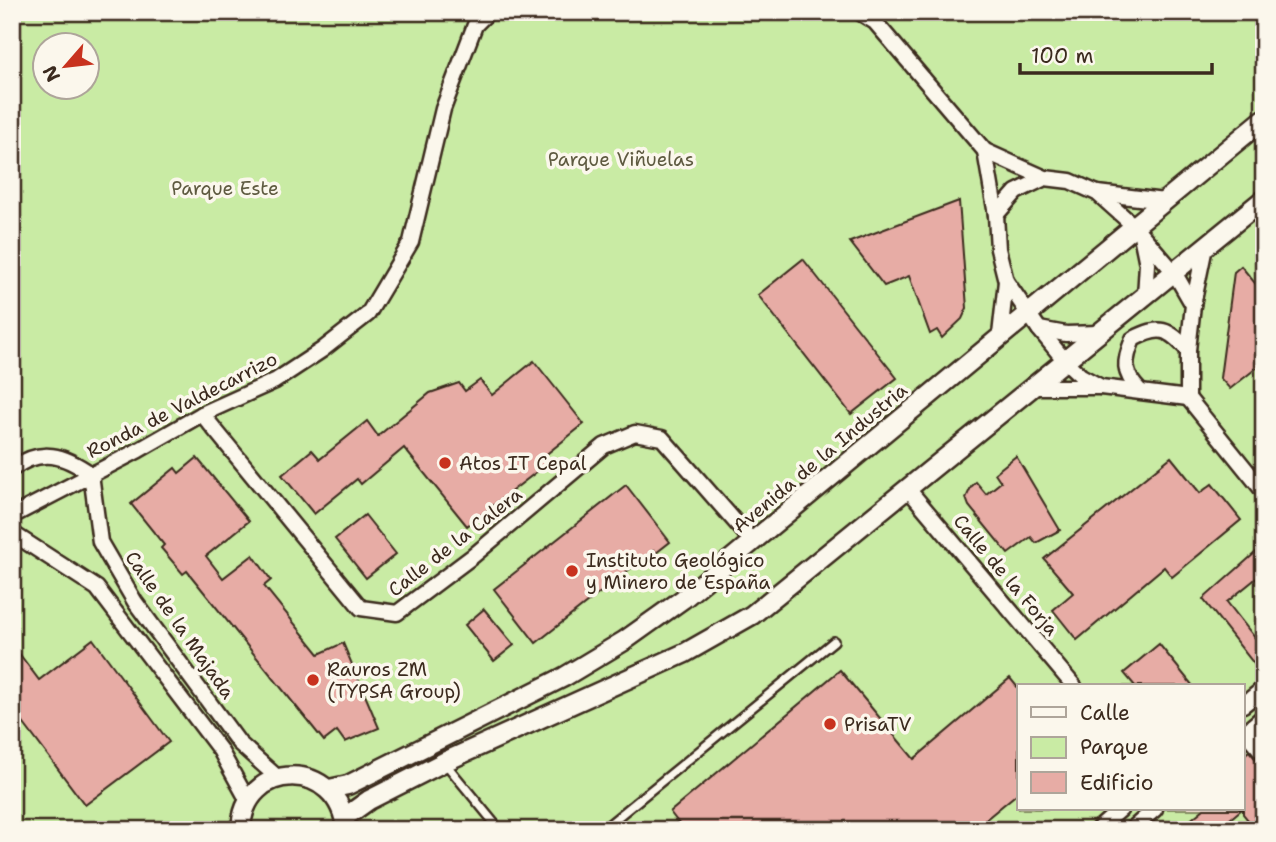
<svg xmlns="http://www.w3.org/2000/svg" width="1276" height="842" viewBox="0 0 1276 842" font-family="'Shantell Sans',sans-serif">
	<rect width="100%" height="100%" fill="#f5e0d7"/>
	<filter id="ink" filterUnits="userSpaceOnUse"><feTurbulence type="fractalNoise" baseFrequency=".0143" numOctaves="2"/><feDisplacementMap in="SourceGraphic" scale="14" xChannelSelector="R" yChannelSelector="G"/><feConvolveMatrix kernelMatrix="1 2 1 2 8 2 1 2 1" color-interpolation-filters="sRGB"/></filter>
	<g filter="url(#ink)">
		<path fill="#c9eba4" stroke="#828a61" stroke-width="2" fill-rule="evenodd" d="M12 12H1264V830H12ZM46 46H88V88H46ZM1019 686H1243V809H1019Z"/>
		<g fill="#e7aca5" stroke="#3b2a1e" stroke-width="2">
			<path d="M959 201 967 308 962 319 942 338 937 330 930 334 909 276 884 286 850 242Z"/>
			<path d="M803 259 897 378 851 414 758 295Z"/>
			<path d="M1241 266 1264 294V362L1230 389 1220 378 1234 272Z"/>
			<path d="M534 361 584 424 543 457 548 463 467 526 404 448 361 484 357 479 314 514 282 475 312 450 320 459 367 421 378 436 430 393 459 383 465 391 480 380 492 395Z"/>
			<path d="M1016 456 1060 530 1036 543 1031 537 1008 554 969 506 966 498 971 487 976 482 986 494 1001 482 995 473Z"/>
			<path d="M1171 457 1200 493 1212 484 1241 520 1172 577 1164 567 1077 640 1053 610 1073 593 1044 559Z"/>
			<path d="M197 458 249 521 206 556 223 578 253 555 271 580 264 586 319 654 343 643 379 728 345 742 337 731 324 741 187 571 183 574 161 548 164 545 131 504 175 468 179 473Z"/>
			<path d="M626 485 670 542 656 553 654 550 536 643 494 589Z"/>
			<path d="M365 515 396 554 366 578 335 539Z"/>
			<path d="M1264 545V572L1227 602 1256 639 1264 633V658L1255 665 1203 599Z"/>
			<path d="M484 609 514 645 494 661 465 625Z"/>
			<path d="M93 639 169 742 85 805 12 708V644L39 680Z"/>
			<path d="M1159 644 1193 686H1135L1124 673Z"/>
			<path d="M840 670 914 759 1010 678 1019 689V792L973 830H684L670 812Z"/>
			<path d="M1249 751 1264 769V830H1256L1243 814V756Z"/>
			<path d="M1204 809H1242L1217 830H1178Z"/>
		</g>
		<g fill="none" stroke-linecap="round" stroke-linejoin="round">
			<g stroke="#3b2a1e" stroke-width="12">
				<g id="service">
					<path d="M445 763 500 830"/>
					<path d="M602 830 834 641"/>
				</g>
			</g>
			<g stroke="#3b2a1e" stroke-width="19">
				<g id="minor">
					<path d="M859 12 875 22 985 151 1045 178 1070 181 1097 193 1135 227 1174 272 1193 305 1188 350V398"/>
					<path d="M985 151 996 215 998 249 1006 281 1039 329 1066 362 1081 376 1101 387 1188 398"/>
					<path d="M1097 193 1164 201"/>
					<path d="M996 215 1016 192 1045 178"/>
					<path d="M1141 235 1147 264 1145 296"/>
					<path d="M1193 305 1205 247"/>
					<path d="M1039 329 1066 334 1099 333"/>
					<path d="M1000 335 1006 281"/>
					<path d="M1035 387H1100"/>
					<path d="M1140 391C1122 373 1124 361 1133 339 1161 325 1167 328 1188 350"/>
					<path d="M1188 398 1264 492"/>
					<path d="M202 414 361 608 397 613 473 556 604 446 635 433 662 438 753 542"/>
					<path d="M12 469C41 447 64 455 91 474L100 542 135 602 239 743 278 778"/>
					<path d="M908 489 1074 686"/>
					<path d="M12 516 139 450 202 414 275 381 322 350 368 314 411 242 443 109 475 25 488 12"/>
					<path d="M12 533 97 588 220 750 248 801"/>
					<path d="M1243 705 1264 688"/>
					<path d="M1245 732 1264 754"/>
					<path d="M1243 734 1264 716"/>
					<path d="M1097 830 1121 809"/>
					<path d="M1131 830 1155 809"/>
				</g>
			</g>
			<g stroke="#3b2a1e" stroke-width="23">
				<g id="tertiary">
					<path d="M329 789 348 785 564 677 624 641 683 599 1264 119"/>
					<path d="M345 817 369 800 444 762 685 653 752 615 1264 199"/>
					<path d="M241 830C243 759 340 758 346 830"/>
				</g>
			</g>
			<use href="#service" stroke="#fbf7ec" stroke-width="7"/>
			<use href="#minor" stroke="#fbf7ec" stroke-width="14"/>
			<use href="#tertiary" stroke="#fbf7ec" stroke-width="18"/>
		</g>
	</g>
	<g fill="#c8321e" stroke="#fbf7ec" stroke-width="2.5">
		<circle cx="445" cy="463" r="7"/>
		<circle cx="572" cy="571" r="7"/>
		<circle cx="313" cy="680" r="7"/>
		<circle cx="830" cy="724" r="7"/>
	</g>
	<g text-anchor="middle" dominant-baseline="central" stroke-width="7" stroke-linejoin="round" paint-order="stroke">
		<g font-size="19" fill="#5e5a40" stroke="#fbf7ec">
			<text x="621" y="159">Parque Viñuelas</text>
			<text x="225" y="188">Parque Este</text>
		</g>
		<g font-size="19" fill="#3b2a1e" stroke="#fbf7ec">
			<text transform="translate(182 405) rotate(-27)">Ronda de Valdecarrizo</text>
			<text transform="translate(820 458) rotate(-40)">Avenida de la Industria</text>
			<text transform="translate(455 542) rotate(-38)">Calle de la Calera</text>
			<text transform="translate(1006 575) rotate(50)">Calle de la Forja</text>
			<text transform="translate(180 625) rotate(55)">Calle de la Majada</text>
		</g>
		<g font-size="19" fill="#3b2a1e" stroke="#fbf7ec" text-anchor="start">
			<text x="459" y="463">Atos IT Cepal</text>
			<text x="586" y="560">Instituto Geológico<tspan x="586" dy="22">y Minero de España</tspan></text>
			<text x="327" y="669">Rauros ZM<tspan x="327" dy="22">(TYPSA Group)</tspan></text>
			<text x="844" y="724">PrisaTV</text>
		</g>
	</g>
	<rect width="1276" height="842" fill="none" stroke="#fbf7ec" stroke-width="42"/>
	<rect x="21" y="21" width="1234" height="800" fill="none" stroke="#3b2a1e" stroke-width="2.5" filter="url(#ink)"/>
	<rect x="1017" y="684" width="228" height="126" fill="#fbf7ec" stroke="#aea59a" stroke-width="2"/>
	<rect x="1031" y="707" width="35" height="10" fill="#fbf7ec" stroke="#aea59a" stroke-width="2"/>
	<text x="1080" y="720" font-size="21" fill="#3b2a1e">Calle</text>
	<rect x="1031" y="737" width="35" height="21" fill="#c9eba4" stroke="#aea59a" stroke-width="2"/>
	<text x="1080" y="754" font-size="21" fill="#3b2a1e">Parque</text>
	<rect x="1031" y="772" width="35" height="21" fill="#e7aca5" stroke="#aea59a" stroke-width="2"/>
	<text x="1080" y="790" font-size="21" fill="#3b2a1e">Edificio</text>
	<g transform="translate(66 66) rotate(242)"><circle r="33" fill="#fbf7ec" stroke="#aea59a" stroke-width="2"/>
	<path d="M0-5L12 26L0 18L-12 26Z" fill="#c8321e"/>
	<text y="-10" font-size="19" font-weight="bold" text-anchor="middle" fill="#3b2a1e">N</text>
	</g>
	<path d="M1020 63v10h192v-10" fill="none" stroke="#3b2a1e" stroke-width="3.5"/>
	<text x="1031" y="63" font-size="21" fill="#3b2a1e" stroke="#fbf7ec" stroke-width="5" paint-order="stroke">100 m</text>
</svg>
